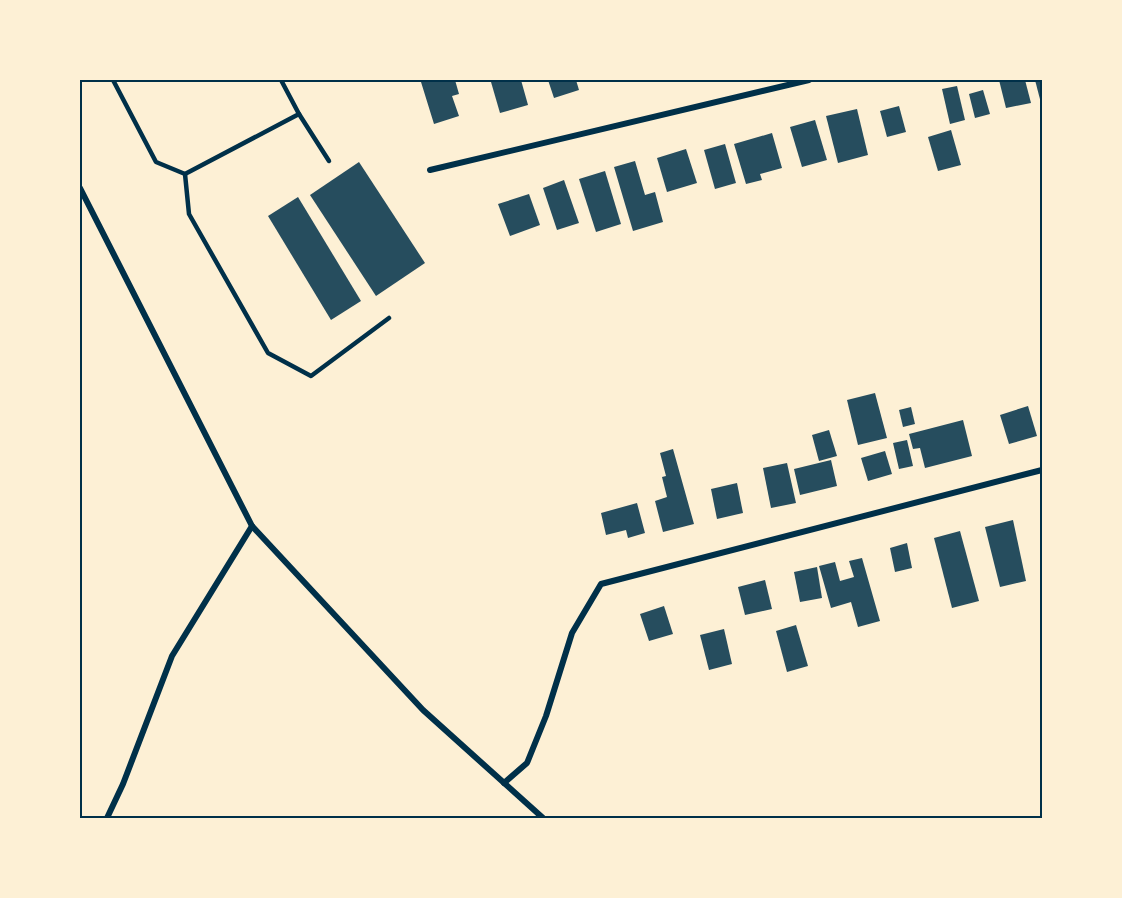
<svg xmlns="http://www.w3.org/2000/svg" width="1122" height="898" viewBox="0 0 1122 898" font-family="'DejaVu Sans',sans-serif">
	<rect width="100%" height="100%" fill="#fdf0d5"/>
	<g fill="#264d5e">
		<path d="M429 80H455L459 94 452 96 459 116 434 124 421 82Z"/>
		<path d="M501 80H521L528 105 500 113 491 82Z"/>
		<path d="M548 80H576L579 90 554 98Z"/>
		<path d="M999 80H1025L1031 103 1006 108Z"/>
		<path d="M1035 80H1042V107Z"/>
		<path d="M957 86 965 120 950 124 942 89Z"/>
		<path d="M983 90 990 114 975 118 969 94Z"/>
		<path d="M899 106 906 132 887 137 880 111Z"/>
		<path d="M857 109 868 155 838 163 826 116Z"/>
		<path d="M815 120 827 160 802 167 790 127Z"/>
		<path d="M951 130 961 165 938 171 928 137Z"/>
		<path d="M772 133 782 168 760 174 762 180 746 184 734 144Z"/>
		<path d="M725 144 736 183 715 189 704 150Z"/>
		<path d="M686 149 697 183 667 192 657 158Z"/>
		<path d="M635 161 645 195 655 192 663 222 633 231 614 167Z"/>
		<path d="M359 162 425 263 376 296 310 195Z"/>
		<path d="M605 171 621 224 596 232 579 179Z"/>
		<path d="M564 180 579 223 557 230 543 188Z"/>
		<path d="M529 194 540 225 510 236 498 204Z"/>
		<path d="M298 197 361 301 331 320 268 216Z"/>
		<path d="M875 393 887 438 858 445 847 400Z"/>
		<path d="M1028 406 1037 436 1009 444 1000 415Z"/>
		<path d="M911 407 915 424 903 427 899 410Z"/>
		<path d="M963 420 972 456 925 468 920 448 913 449 909 434Z"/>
		<path d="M829 430 837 456 819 461 812 435Z"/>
		<path d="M907 440 913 466 899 469 893 443Z"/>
		<path d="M673 449 694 524 663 532 655 501 667 497 662 477 666 476 660 453Z"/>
		<path d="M885 451 892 474 868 481 861 458Z"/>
		<path d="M831 460 837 486 800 495 794 469Z"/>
		<path d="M787 463 796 503 771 508 763 468Z"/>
		<path d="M737 483 743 513 717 519 711 489Z"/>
		<path d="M637 503 645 533 628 538 626 530 606 535 601 513Z"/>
		<path d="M1013 520 1026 581 1000 587 985 527Z"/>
		<path d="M960 531 979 601 952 608 934 538Z"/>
		<path d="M907 543 912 568 895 572 890 548Z"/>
		<path d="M862 558 880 621 858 627 851 602 831 608 819 566 835 562 840 581 854 577 849 561Z"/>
		<path d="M817 567 822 598 800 602 794 572Z"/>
		<path d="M765 580 772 609 745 615 738 587Z"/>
		<path d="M664 606 673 634 649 641 640 614Z"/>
		<path d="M796 625 808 666 787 672 776 631Z"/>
		<path d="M724 629 732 664 709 670 700 635Z"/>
	</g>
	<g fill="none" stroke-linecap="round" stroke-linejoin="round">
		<g stroke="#003049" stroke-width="4.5">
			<path d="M113 80 156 162 185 174 189 214 268 353 311 376 389 318"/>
			<path d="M299 114 329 161"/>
			<path d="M185 174 299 114 281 80"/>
		</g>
		<g stroke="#003049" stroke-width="6">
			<path d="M430 170 809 80"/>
			<path d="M80 188 252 526 423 710 543 818"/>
			<path d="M504 783 527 763 546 716 572 633 601 584 1042 470"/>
			<path d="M107 818 123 784 172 656 252 526"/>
		</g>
	</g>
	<rect width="1122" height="898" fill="none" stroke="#fdf0d5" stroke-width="162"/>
	<rect x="81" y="81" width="960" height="736" fill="none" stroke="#003049" stroke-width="2"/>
</svg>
